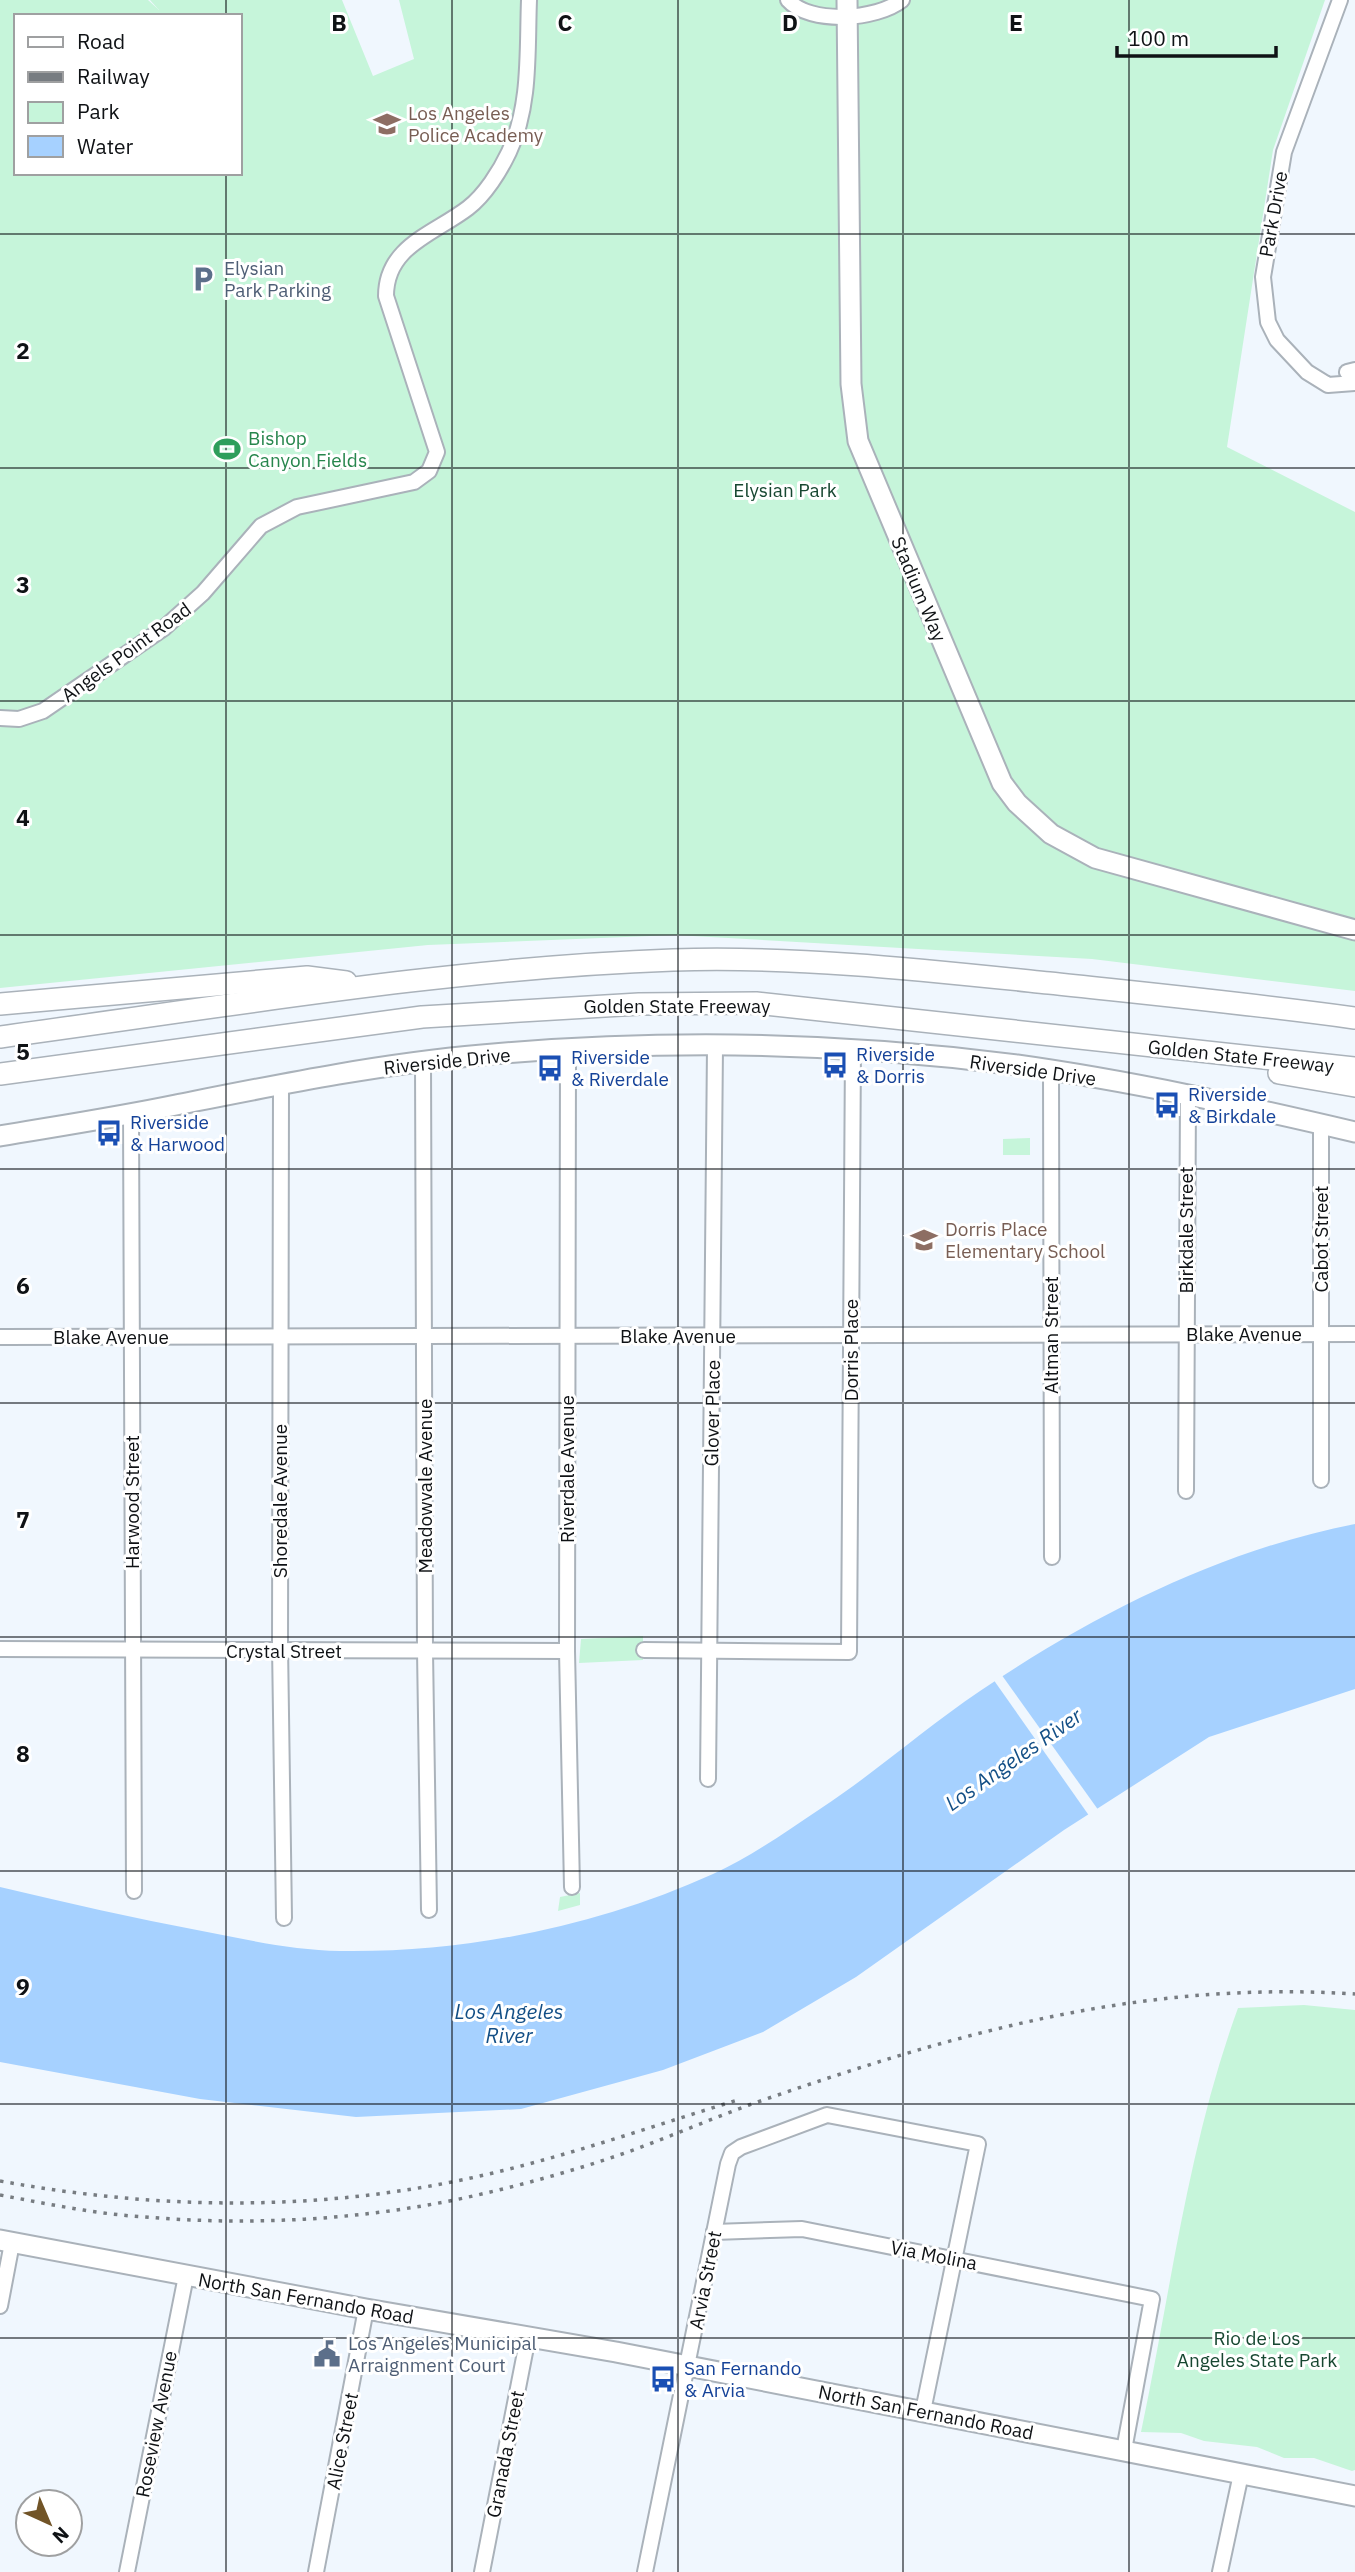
<svg xmlns="http://www.w3.org/2000/svg" width="1355" height="2572" viewBox="0 0 1355 2572" font-family="'IBM Plex Sans',sans-serif">
	<rect width="100%" height="100%" fill="#f0f7fe"/>
	<g fill="#c6f5da" fill-rule="evenodd">
		<path d="M0 0H148L159 10 150 0H342L373 76 414 59 399 0H1325L1273 150 1227 447 1355 512V991L1092 959 675 935 428 945 0 988ZM16 16H240V173H16Z"/>
		<path d="M1030 1138V1155H1003V1139Z"/>
		<path d="M643 1636V1660L579 1663 581 1639Z"/>
		<path d="M580 1893V1905L558 1911 560 1897Z"/>
		<path d="M1304 2005 1355 2010V2470L1352 2471 1314 2458H1284L1257 2447 1204 2441 1181 2433 1141 2432C1171 2290 1188 2145 1238 2008Z"/>
	</g>
	<path fill="#a6d1ff" d="M1355 1524V1689L1209 1737 1064 1830 856 1977 763 2032 663 2070 521 2109 356 2117 200 2099 0 2062V1887C67 1903 134 1918 202 1931 247 1940 294 1950 340 1951 467 1953 598 1926 713 1874 750 1857 786 1832 820 1809 875 1773 925 1728 980 1691 1093 1615 1221 1550 1355 1524Z"/>
	<path fill="#f0f7fe" d="M1001 1674 1099 1811 1090 1817 993 1679Z"/>
	<g fill="none" stroke-linecap="round" stroke-linejoin="round">
		<g stroke="#aab2ba" stroke-width="18">
			<g id="minor">
				<path d="M788 0C810 25 877 20 902 0"/>
				<path d="M1340 0 1284 152 1263 277 1268 322 1277 340 1307 372 1328 385 1355 383"/>
				<path d="M1347 372 1355 370"/>
				<path d="M0 718 19 719 43 711 164 628 203 593 261 526 297 507 414 482 429 471 437 452 386 296C386 246 434 234 468 208 485 195 500 171 509 152 531 106 527 50 529 0"/>
				<path d="M568 1050 567 1651 572 1887"/>
				<path d="M423 1062 425 1651 429 1910"/>
				<path d="M1051 1070 1052 1557"/>
				<path d="M281 1084 280 1646 284 1918"/>
				<path d="M131 1114 134 1891"/>
				<path d="M1321 1124V1480"/>
				<path d="M0 1337 1355 1334"/>
				<path d="M1186 1491 1188 1095"/>
				<path d="M0 1649 567 1651"/>
				<path d="M644 1650 849 1652 853 1049"/>
				<path d="M708 1779 715 1047"/>
				<path d="M714 2232 802 2229 1152 2299 1124 2450"/>
				<path d="M0 2306 12 2243"/>
				<path d="M127 2572 186 2276"/>
				<path d="M316 2572 366 2309"/>
				<path d="M482 2572 528 2337"/>
				<path d="M645 2572 728 2164 732 2153 741 2147 827 2115 978 2144 923 2411"/>
				<path d="M1220 2572 1241 2474"/>
			</g>
		</g>
		<g stroke="#aab2ba" stroke-width="23">
			<g id="major">
				<path d="M847 0 851 384 858 441 1002 783 1017 803 1051 834 1095 858 1355 930"/>
				<path d="M0 1136C59 1126 118 1117 176 1105 277 1085 379 1064 482 1055 660 1039 841 1042 1017 1065 1131 1081 1244 1106 1355 1132"/>
				<path d="M0 2240 366 2309 616 2352 1355 2496"/>
			</g>
		</g>
		<g stroke="#aab2ba" stroke-width="24">
			<g id="highway">
				<path d="M0 1004 307 977 346 982"/>
				<path d="M0 1037C223 1007 448 968 673 960 799 956 924 970 1049 983 1151 994 1253 1004 1355 1018"/>
				<path d="M1279 1073 1355 1086"/>
				<path d="M0 1074 422 1017 639 1004 756 1003 1355 1068"/>
			</g>
		</g>
		<use href="#minor" stroke="#fff" stroke-width="14"/>
		<use href="#major" stroke="#fff" stroke-width="19"/>
		<use href="#highway" stroke="#fff" stroke-width="21"/>
		<g stroke="#777c81" stroke-width="3.5" stroke-dasharray="3.5 7" stroke-linecap="butt">
			<path d="M0 2181C165 2211 329 2212 493 2173 577 2153 659 2124 741 2099"/>
			<path d="M0 2195C48 2204 96 2214 145 2217 251 2226 360 2220 464 2198 519 2186 573 2171 625 2153 667 2138 708 2120 749 2105 952 2034 1138 1980 1355 1994"/>
		</g>
	</g>
	<path fill="none" stroke="#0f1215" stroke-width="2" stroke-opacity="0.55" d="M226 0V16M452 0V2572M678 0V2572M903 0V2572M1129 0V2572M226 173V2572M0 234H1355M0 468H1355M0 701H1355M0 935H1355M0 1169H1355M0 1403H1355M0 1637H1355M0 1871H1355M0 2104H1355M0 2338H1355"/>
	<defs>
		<g id="school-bare" transform="scale(2.1)"><path d="M0-5L7-2L0 1L-7-2ZM-4 1L0 2.5L4 1V4Q0 6-4 4Z" fill="#8d6e63" stroke="#fff" stroke-width="2.5" paint-order="stroke"/></g>
		<g id="parking-bare" transform="scale(2.1)"><path d="M-3.5-5.5H1a3.5 3.5 0 0 1 0 7H-1V5.5H-3.5ZM-1-3.4V-.6H.8a1.4 1.4 0 0 0 0-2.8Z" fill="#5c6f8a" stroke="#fff" stroke-width="2.5" paint-order="stroke"/></g>
		<g id="stadium-bare" transform="scale(2.1)"><path d="M0-5a6.5 5 0 1 0 0 10a6.5 5 0 1 0 0-10ZM-3.5-1.8h7v3.6h-7Z" fill="#2e9e5b" stroke="#fff" stroke-width="2.5" paint-order="stroke"/></g>
		<g id="bus-bare" transform="scale(2.1)"><path d="M-5-6H5V4H4V6H2V4H-2V6H-4V4H-5ZM-3.5-4V0h7V-4ZM-3.5 1.2v1.5H-2V1.2ZM2 1.2v1.5H3.5V1.2Z" fill="#1a4fb4" stroke="#fff" stroke-width="2.5" paint-order="stroke"/></g>
		<g id="civic-bare" transform="scale(2.1)"><path d="M-.6-6.5H3V-4.5H.6V-3L4-1V1h2V6H-6V1h2V-1L-.6-3ZM-1.2 2.5V6h2.4V2.5Z" fill="#5c6f8a" stroke="#fff" stroke-width="2.5" paint-order="stroke"/></g>
	</defs>
	<g fill-rule="evenodd">
		<use href="#school-bare" x="387" y="124"/>
		<use href="#parking-bare" x="203" y="279"/>
		<use href="#stadium-bare" x="227" y="449"/>
		<use href="#bus-bare" x="835" y="1065"/>
		<use href="#bus-bare" x="550" y="1068"/>
		<use href="#bus-bare" x="1167" y="1105"/>
		<use href="#bus-bare" x="109" y="1133"/>
		<use href="#school-bare" x="924" y="1240"/>
		<use href="#civic-bare" x="327" y="2354"/>
		<use href="#bus-bare" x="663" y="2379"/>
	</g>
	<g text-anchor="middle" dominant-baseline="central" stroke-width="6" stroke-linejoin="round" paint-order="stroke">
		<g font-size="19" fill="#785e54" stroke="#fff" text-anchor="start">
			<text x="408" y="113">Los Angeles<tspan x="408" dy="22">Police Academy</tspan></text>
			<text x="945" y="1229">Dorris Place<tspan x="945" dy="22">Elementary School</tspan></text>
		</g>
		<g font-size="19" fill="#0f1215" stroke="#fff">
			<text transform="translate(1273 214) rotate(-80)">Park Drive</text>
			<text transform="translate(919 589) rotate(67)">Stadium Way</text>
			<text transform="translate(126 652) rotate(-36)">Angels Point Road</text>
			<text x="677" y="1006">Golden State Freeway</text>
			<text transform="translate(1241 1056) rotate(6)">Golden State Freeway</text>
			<text transform="translate(447 1061) rotate(-6)">Riverside Drive</text>
			<text transform="translate(1033 1070) rotate(8)">Riverside Drive</text>
			<text transform="translate(1186 1230) rotate(-90)">Birkdale Street</text>
			<text transform="translate(1321 1239) rotate(-90)">Cabot Street</text>
			<text x="1244" y="1334">Blake Avenue</text>
			<text transform="translate(1051 1335) rotate(-90)">Altman Street</text>
			<text x="678" y="1336">Blake Avenue</text>
			<text x="111" y="1337">Blake Avenue</text>
			<text transform="translate(851 1350) rotate(-90)">Dorris Place</text>
			<text transform="translate(712 1413) rotate(-89)">Glover Place</text>
			<text transform="translate(567 1469) rotate(-90)">Riverdale Avenue</text>
			<text transform="translate(425 1486) rotate(-90)">Meadowvale Avenue</text>
			<text transform="translate(280 1501) rotate(-90)">Shoredale Avenue</text>
			<text transform="translate(132 1502) rotate(-90)">Harwood Street</text>
			<text x="284" y="1651">Crystal Street</text>
			<text transform="translate(934 2255) rotate(11)">Via Molina</text>
			<text transform="translate(705 2280) rotate(-79)">Arvia Street</text>
			<text transform="translate(306 2298) rotate(10)">North San Fernando Road</text>
			<text transform="translate(926 2412) rotate(11)">North San Fernando Road</text>
			<text transform="translate(156 2424) rotate(-79)">Roseview Avenue</text>
			<text transform="translate(342 2441) rotate(-79)">Alice Street</text>
			<text transform="translate(505 2454) rotate(-79)">Granada Street</text>
		</g>
		<g font-size="19" fill="#4e5e75" stroke="#fff" text-anchor="start">
			<text x="224" y="268">Elysian<tspan x="224" dy="22">Park Parking</tspan></text>
			<text x="348" y="2343">Los Angeles Municipal<tspan x="348" dy="22">Arraignment Court</tspan></text>
		</g>
		<g font-size="19" fill="#27864d" stroke="#fff" text-anchor="start">
			<text x="248" y="438">Bishop<tspan x="248" dy="22">Canyon Fields</tspan></text>
		</g>
		<g font-size="19" fill="#174731" stroke="#fff">
			<text x="785" y="490">Elysian Park</text>
			<text x="1257" y="2338">Rio de Los<tspan x="1257" dy="22">Angeles State Park</tspan></text>
		</g>
		<g font-size="19" fill="#164399" stroke="#fff" text-anchor="start">
			<text x="856" y="1054">Riverside<tspan x="856" dy="22">&amp; Dorris</tspan></text>
			<text x="571" y="1057">Riverside<tspan x="571" dy="22">&amp; Riverdale</tspan></text>
			<text x="1188" y="1094">Riverside<tspan x="1188" dy="22">&amp; Birkdale</tspan></text>
			<text x="130" y="1122">Riverside<tspan x="130" dy="22">&amp; Harwood</tspan></text>
			<text x="684" y="2368">San Fernando<tspan x="684" dy="22">&amp; Arvia</tspan></text>
		</g>
		<g font-size="21" font-style="italic" fill="#134f86" stroke="#fff">
			<text transform="translate(1013 1759) rotate(-35)">Los Angeles River</text>
			<text x="509" y="2011">Los Angeles<tspan x="509" dy="24">River</tspan></text>
		</g>
	</g>
	<g font-size="23" text-anchor="middle" font-weight="bold" fill="#0f1215" stroke="#fff" stroke-width="6" stroke-linejoin="round" paint-order="stroke">
		<text x="339" y="31">B</text>
		<text x="565" y="31">C</text>
		<text x="790" y="31">D</text>
		<text x="1016" y="31">E</text>
		<text x="23" y="359">2</text>
		<text x="23" y="593">3</text>
		<text x="23" y="826">4</text>
		<text x="23" y="1060">5</text>
		<text x="23" y="1294">6</text>
		<text x="23" y="1528">7</text>
		<text x="23" y="1762">8</text>
		<text x="23" y="1995">9</text>
	</g>
	<rect x="14" y="14" width="228" height="161" fill="#ffffff" stroke="#9fa0a1" stroke-width="2"/>
	<rect x="28" y="37" width="35" height="10" fill="#ffffff" stroke="#9fa0a1" stroke-width="2"/>
	<text x="77" y="49" font-size="21" fill="#0f1215">Road</text>
	<rect x="28" y="72" width="35" height="10" fill="#777c81" stroke="#9fa0a1" stroke-width="2"/>
	<text x="77" y="84" font-size="21" fill="#0f1215">Railway</text>
	<rect x="28" y="102" width="35" height="21" fill="#c6f5da" stroke="#9fa0a1" stroke-width="2"/>
	<text x="77" y="119" font-size="21" fill="#0f1215">Park</text>
	<rect x="28" y="136" width="35" height="21" fill="#a6d1ff" stroke="#9fa0a1" stroke-width="2"/>
	<text x="77" y="154" font-size="21" fill="#0f1215">Water</text>
	<g transform="translate(49 2523) rotate(136)"><circle r="33" fill="#ffffff" stroke="#9fa0a1" stroke-width="2"/>
	<path d="M0-5L12 26L0 18L-12 26Z" fill="#715427"/>
	<text y="-10" font-size="19" font-weight="bold" text-anchor="middle" fill="#0f1215">N</text>
	</g>
	<path d="M1117 46v10h159v-10" fill="none" stroke="#0f1215" stroke-width="3.5"/>
	<text x="1128" y="46" font-size="21" fill="#0f1215" stroke="#ffffff" stroke-width="5" paint-order="stroke">100 m</text>
</svg>
